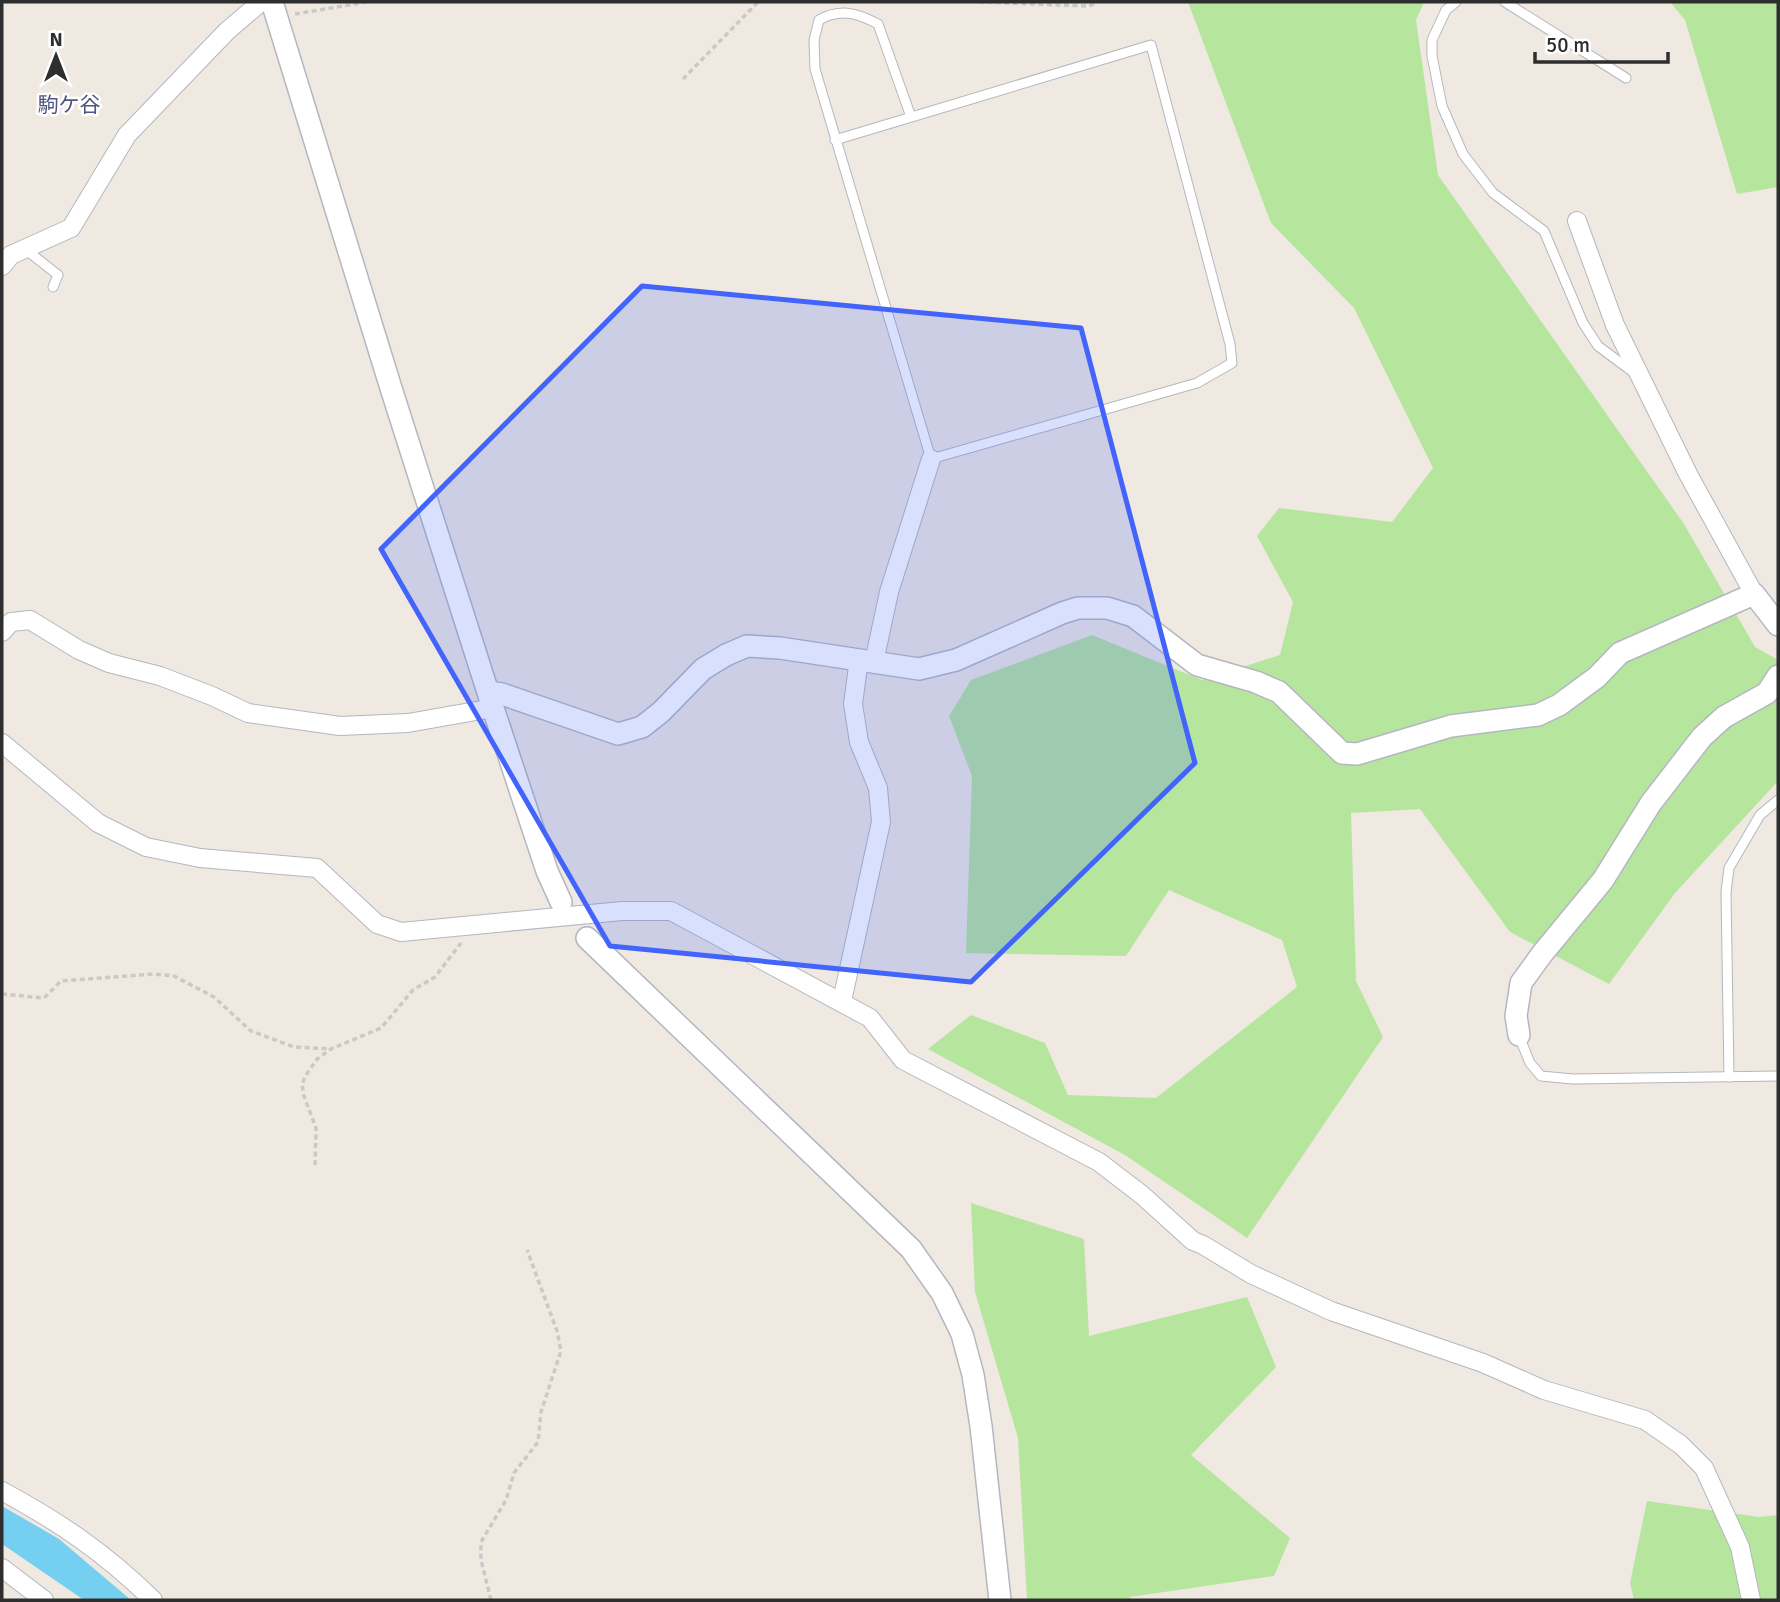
<svg xmlns="http://www.w3.org/2000/svg" width="1780" height="1602" viewBox="0 0 1780 1602" font-family="Signika,'Noto Sans JP',sans-serif">
	<rect width="100%" height="100%" fill="#efe9e1"/>
	<g fill="#b6e59e">
		<path d="M1188 2H1424L1416 20 1438 175 1684 524 1755 647 1778 660V781L1675 893 1609 984 1510 932 1420 809 1351 813 1356 981 1383 1037 1247 1238 1125 1155 928 1049 971 1015 1045 1043 1068 1095 1156 1098 1297 987 1282 940 1169 890 1126 956 966 953 972 776 949 716 971 680 1092 635 1202 680 1280 655 1293 602 1257 536 1279 508 1392 522 1433 468 1354 308 1271 223Z"/>
		<path d="M1670 2H1778V187L1737 194 1685 20Z"/>
		<path d="M971 1203 1084 1239 1089 1336 1247 1297 1276 1367 1191 1455 1290 1538 1274 1576 1130 1597V1600H1027L1018 1438 975 1292Z"/>
		<path d="M1647 1501 1759 1517 1778 1515V1600H1634L1630 1583Z"/>
	</g>
	<path fill="#75cff0" d="M2 1506 59 1539 131 1600H84L2 1544Z"/>
	<g fill="none" stroke-linecap="round" stroke-linejoin="round">
		<g stroke="#b4b7c1" stroke-width="11">
			<g id="service">
				<path d="M1456 2 1446 10 1432 40V56L1442 106 1463 154 1493 193 1544 231 1583 323 1598 346 1633 372"/>
				<path d="M1505 2 1626 78"/>
				<path d="M835 140 1151 45 1230 344 1232 363 1197 383 931 459 815 69 814 40 819 20C841 8 857 13 878 24L911 117"/>
				<path d="M25 249 58 275 53 287"/>
				<path d="M1519 1036 1530 1063 1541 1076 1573 1079 1778 1076"/>
				<path d="M1729 1077 1726 892 1729 868 1760 815 1778 800"/>
			</g>
		</g>
		<g stroke="#b4b7c1" stroke-width="20">
			<g id="minor">
				<path d="M1577 221 1615 325 1688 474 1754 594"/>
				<path d="M2 266 11 255 71 228 127 135 227 31 261 2"/>
				<path d="M2 632 11 622 30 620 79 650 109 663 160 676 212 696 248 713 340 726 408 723 493 708"/>
				<path d="M874 662 889 592 931 459"/>
				<path d="M2 743 98 823 146 847 200 858 317 868 377 924 401 932 622 911H671L870 1018 903 1060 1099 1162 1142 1195 1193 1241 1203 1245 1251 1274 1331 1311 1483 1363 1544 1390 1645 1420 1681 1445 1704 1468 1740 1547 1751 1600"/>
				<path d="M842 1001 881 822 878 788 859 742 853 704 859 659"/>
				<path d="M2 1491C61 1523 105 1553 153 1600"/>
				<path d="M2 1568 44 1600"/>
			</g>
		</g>
		<g stroke="#b4b7c1" stroke-width="24">
			<g id="tertiary">
				<path d="M272 2 390 385 493 708 547 871 561 902"/>
				<path d="M489 692 502 694 618 734 642 727 661 712 703 669 726 655 747 646 780 648 919 669 956 660 1062 613 1078 608H1107L1133 616 1197 665 1256 682 1279 692 1342 753 1357 754 1451 726 1538 715 1559 705 1597 677 1620 653 1754 594 1778 625"/>
				<path d="M587 938 911 1249 942 1293 962 1334 973 1375 981 1426 1000 1600"/>
				<path d="M1519 1035 1516 1016 1521 983 1542 954 1603 880 1651 803 1702 737 1724 717 1767 693 1778 676"/>
			</g>
		</g>
		<g stroke="#c9c9c9" stroke-width="3.5" stroke-dasharray="5 3.5" stroke-linecap="butt">
			<path d="M979 2 1089 6 1098 2"/>
			<path d="M295 14 367 2"/>
			<path d="M683 79 758 2"/>
			<path d="M2 994 44 998 61 981 153 974 174 976 214 997 251 1031 294 1047 331 1049"/>
			<path d="M315 1165 316 1128 304 1096 302 1084 306 1075 317 1059 331 1049 381 1028 413 990 435 977 461 943"/>
			<path d="M491 1600 481 1560V1542L506 1500 514 1473 538 1442 541 1412 561 1351 557 1331 527 1250"/>
		</g>
		<use href="#service" stroke="#fff" stroke-width="9"/>
		<use href="#minor" stroke="#fff" stroke-width="18"/>
		<use href="#tertiary" stroke="#fff" stroke-width="21"/>
	</g>
	<path fill="#4264fb" fill-opacity="0.2" stroke="#4264fb" stroke-width="5" stroke-linejoin="round" d="M642 286 1081 328 1195 763 971 982 610 946 381 549Z"/>
	<g text-anchor="middle" dominant-baseline="central" stroke-width="5" stroke-linejoin="round" paint-order="stroke">
		<g font-size="21" fill="#4d5680" stroke="#fff">
			<text x="69" y="105">駒ケ谷</text>
		</g>
	</g>
	<rect width="1780" height="1602" fill="none" stroke="#2e2e2e" stroke-width="7"/>
	<g transform="translate(56 56)" stroke="#ffffff" stroke-width="5" paint-order="stroke">
	<path d="M0-5L12 26L0 18L-12 26Z" fill="#2e2e2e"/>
	<text y="-10" font-size="19" font-weight="bold" text-anchor="middle" fill="#2e2e2e">N</text>
	</g>
	<path d="M1535 52v10h133v-10" fill="none" stroke="#2e2e2e" stroke-width="3.5"/>
	<text x="1546" y="52" font-size="21" fill="#2e2e2e" stroke="#ffffff" stroke-width="5" paint-order="stroke">50 m</text>
</svg>
